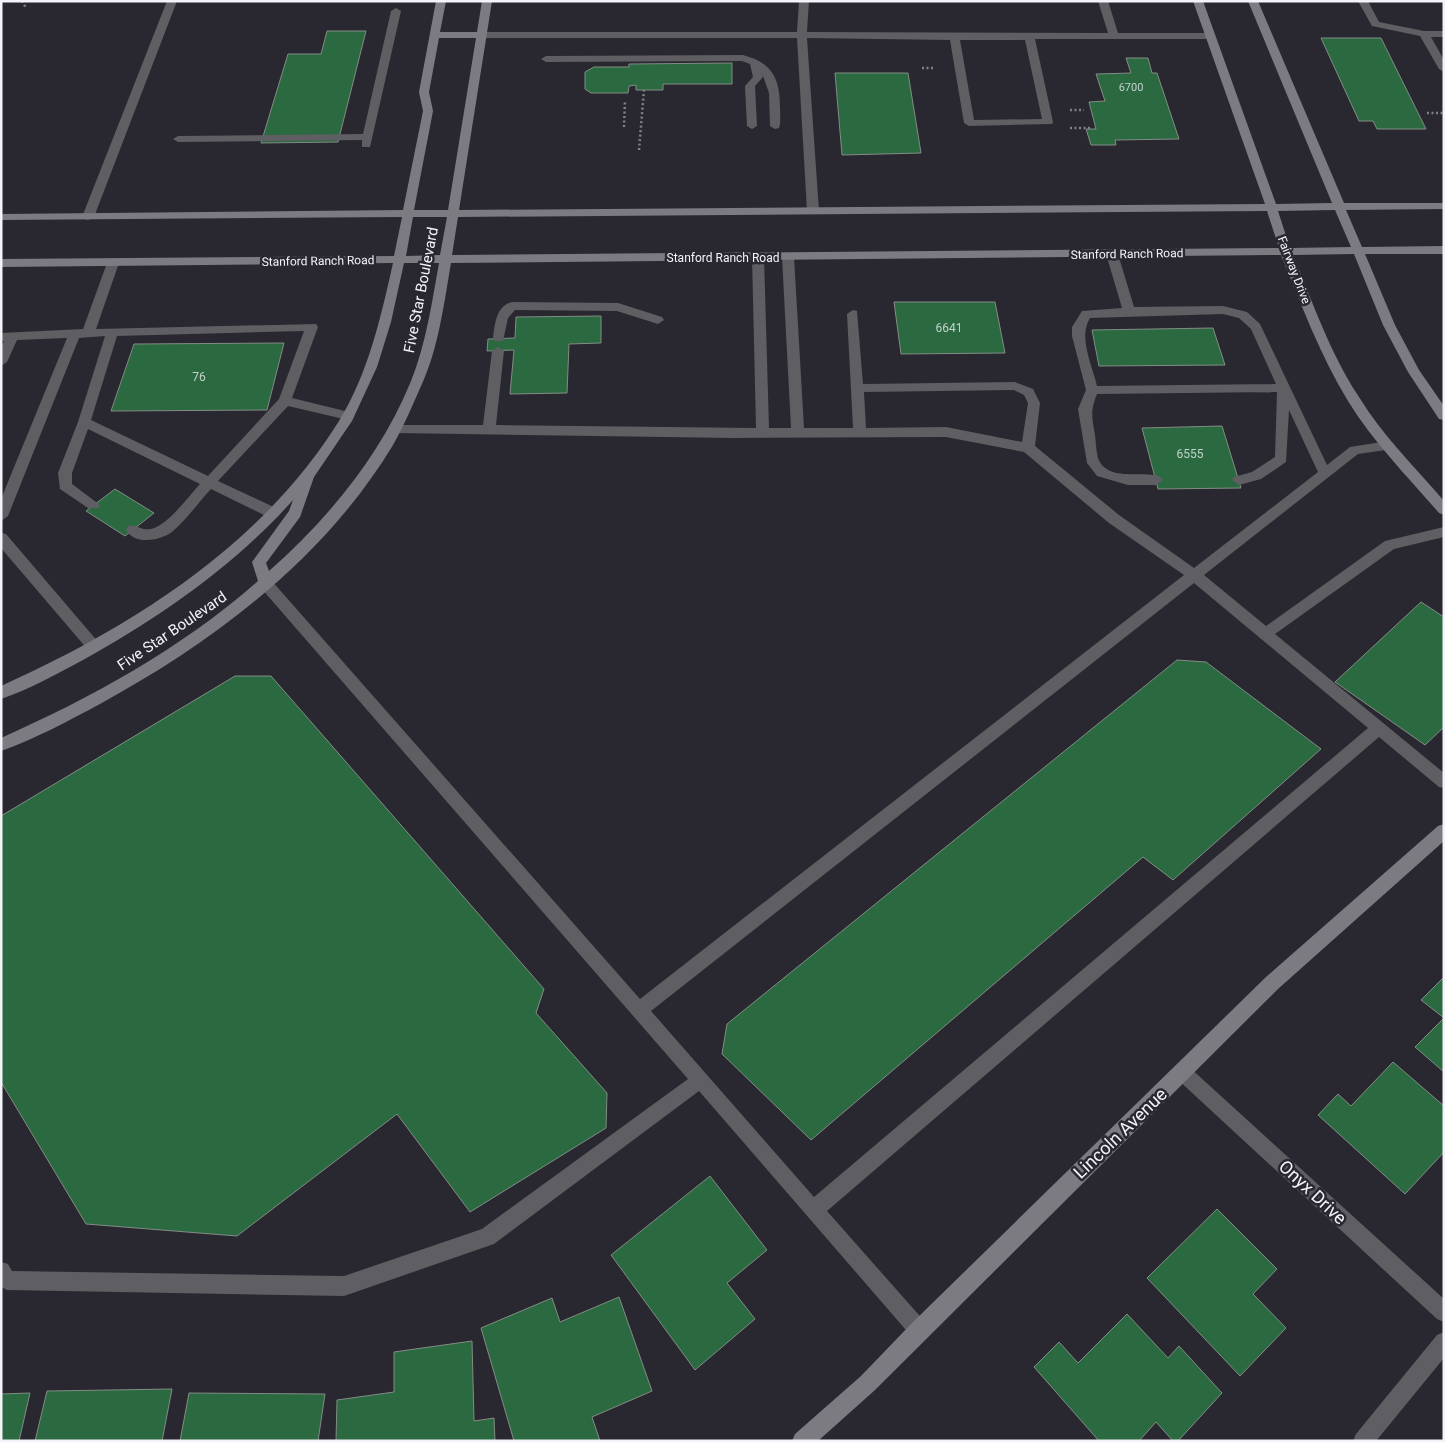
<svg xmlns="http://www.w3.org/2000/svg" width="1445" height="1442" viewBox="0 0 1445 1442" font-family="Roboto,sans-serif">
	<rect width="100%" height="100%" fill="#292830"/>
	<g fill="#2b6a41" stroke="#838c85">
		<path d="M327 31H366L338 142 261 143 288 54H321Z"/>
		<path d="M1321 38H1381L1426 129H1377L1373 121H1359Z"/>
		<path d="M1126 58H1148L1152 73H1157L1179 139 1115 140 1116 145H1091L1086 129H1096L1089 102 1105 101 1096 74 1131 73Z"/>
		<path d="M732 63V84H663V90H636V85L629 86 628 93H591L585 89V72L594 67H629V64Z"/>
		<path d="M835 73H908L921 153 842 155Z"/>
		<path d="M894 302H995L1005 353 901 354Z"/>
		<path d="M601 316V343L569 344 567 393 510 394 514 350 487 351 488 339 515 338 516 317Z"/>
		<path d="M1213 328 1225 365 1099 366 1092 330Z"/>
		<path d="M284 343 267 410 111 411 134 344Z"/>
		<path d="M1222 426 1241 488 1158 489 1142 428Z"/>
		<path d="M115 489 154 513 125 536 86 511Z"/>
		<path d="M1421 602 1444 617V727L1425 745 1335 682Z"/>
		<path d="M1177 660 1206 662 1321 749 1173 880 1143 857 811 1140 722 1054 727 1024Z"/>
		<path d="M235 676H271L544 989 536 1013 607 1093 606 1128 470 1212 397 1114 237 1236 86 1224 1 1082V816Z"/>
		<path d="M1444 977V1072L1415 1047 1444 1018 1421 1000Z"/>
		<path d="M1393 1062 1444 1106V1152L1405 1194 1318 1115 1338 1094 1351 1106Z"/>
		<path d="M710 1176 767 1250 727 1283 755 1319 695 1370 611 1255Z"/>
		<path d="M1217 1209 1277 1269 1253 1294 1286 1328 1240 1376 1147 1278Z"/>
		<path d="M619 1297 652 1391 592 1417 600 1441H514L481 1328 552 1298 560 1322Z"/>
		<path d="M1127 1314 1168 1358 1179 1346 1222 1393 1178 1441H1173L1156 1422 1139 1441H1099L1034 1367 1059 1342 1078 1363Z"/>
		<path d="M472 1341 474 1421 494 1418 495 1441H336L337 1400 394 1392V1352Z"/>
		<path d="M172 1389 162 1441H35L47 1391Z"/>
		<path d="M30 1393 19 1441H1V1394Z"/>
		<path d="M189 1393 325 1394 318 1441H180Z"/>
	</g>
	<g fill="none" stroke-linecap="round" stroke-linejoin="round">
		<g stroke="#818087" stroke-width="2.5" stroke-dasharray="2 2.5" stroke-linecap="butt">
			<path d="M22 1 26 8"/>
			<path d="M922 68H934"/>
			<path d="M1070 110H1084"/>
			<path d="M1427 113H1444"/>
			<path d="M624 127 625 100"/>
			<path d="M1070 128H1090"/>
			<path d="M639 150 644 90"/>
		</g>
		<g fill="#5f5e62" fill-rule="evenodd">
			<path d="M167 1H177L94 217 88 220 84 219 82 217Z"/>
			<path d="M799 1H809L807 32 1108 33 1098 1H1108L1118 33H1210L1215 36 1210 39H1035L1053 122 1052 124 969 126 964 123 950 40 807 38 819 211 813 214 807 211 797 38H482L477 35 482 32H797ZM960 40H1025L1042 119 974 120Z"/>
			<path d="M1358 1H1368L1379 22 1424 31H1444V37H1431L1444 60V72L1439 69 1420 36 1372 26Z"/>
			<path d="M396 8 401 11 370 147H362V140L178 142 173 139 178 136 363 134 391 11Z"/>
			<path d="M743 55C773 63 780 79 780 108 780 115 781 122 779 128L775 129 770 126 769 93 762 73 763 77 755 86 757 126 752 129 747 126 745 86 753 77 750 64 742 61 546 62 541 59 546 56Z"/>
			<path d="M1112 250 1118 254 1134 307 1223 306 1247 312 1260 324 1327 465 1350 447 1388 441 1393 443 1394 446 1393 449 1358 454 1204 575 1266 626 1385 541 1444 527V537L1394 549 1275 634 1444 773V788L1439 787 1379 737 827 1211 926 1323 929 1330 926 1337 919 1340 912 1337 699 1091 494 1244 344 1296 7 1290 1 1287V1262L8 1264 12 1271 344 1276 482 1229 688 1079 261 588 259 584 261 580H271L640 999 1184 575 1109 523 1024 452 946 437 734 438 396 433 390 428 391 425H483L492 351 498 347 504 351 496 425 756 428 752 257 758 253 764 257 769 428H791L782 257 788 253 794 257 804 428H853L847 314 853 310 857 311 863 384 1015 382 1033 389 1040 403 1035 446 1119 515 1194 568 1318 472 1289 410 1286 462 1261 479 1239 485 1232 480 1234 477 1252 472 1275 457 1277 392 1097 394C1090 411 1092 418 1095 435 1096 442 1096 451 1098 458 1108 486 1154 466 1163 480L1156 485H1128L1097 476 1087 463 1078 409 1086 390 1072 336V327L1082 311 1122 308 1106 254ZM1223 314 1239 318 1251 329 1276 384 1097 386C1092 365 1078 337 1090 318ZM1014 390 1024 395 1028 403 1022 442 946 427 866 428 864 392ZM1194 583 1368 728 814 1197 651 1011Z"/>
			<path d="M113 259 119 263 96 329 316 324 318 327 292 398 353 413 354 416 353 419 348 420 288 406 218 481 278 509 280 513 278 517H268L211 489C198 503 186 520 172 532 160 541 134 545 126 530L128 526C137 524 142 531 151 529 168 525 188 497 200 484L88 429 72 473V484L100 505 98 508H88L60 489 58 473 78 422 105 336 79 338 8 516 1 521V499L67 338 17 340 7 362 1 366V347L4 341H1V333L83 329 107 263ZM304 331 279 399 208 476 91 420 117 336Z"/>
			<path d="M512 302 618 303 662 317 664 320 658 324 617 311 515 310 508 318 503 341H495L493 338C495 324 496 306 512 302Z"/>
			<path d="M1 533 6 534 99 643 101 647 99 651H89L1 548Z"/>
		</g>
		<g fill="#5f5e62" fill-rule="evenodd">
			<path d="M1182 1064 1188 1066 1444 1299V1322L1437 1319 1176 1078 1173 1072 1176 1066Z"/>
			<path d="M1444 1332V1358L1376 1441H1353L1356 1434 1437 1335Z"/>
		</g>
		<g fill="#7c7b82" fill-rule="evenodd">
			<path d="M436 1H446L440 32H477L482 1H492L459 210 1265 204 1193 1H1203L1276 204 1332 203 1248 1H1258L1344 203H1444V209L1346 210 1362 247 1444 246V254H1365L1395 325 1419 370 1444 406V420L1439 419 1408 372 1383 325 1354 254 1293 255C1313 303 1330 353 1359 397 1382 435 1415 467 1444 501V515L1439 513C1408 477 1373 442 1348 401 1320 355 1301 304 1281 255L451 263C444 303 439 346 422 384 413 404 404 426 393 445 325 558 214 642 100 704 68 721 35 739 1 751V738C93 697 182 648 258 581L252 562 289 511 293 500C234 566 161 617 83 660 57 674 30 689 1 699V686C132 627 262 545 339 421 368 374 381 317 393 263L1 267V259L394 256 402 217 1 220V214L403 210 423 111 419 92ZM439 38H476L448 210H414L433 111 429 92ZM1335 210 1351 247 1290 248 1278 211ZM1267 211 1279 248 452 255 458 217ZM413 217H447L440 255 406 256ZM404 263H439C432 302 426 344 411 381 381 455 328 519 269 571L266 563 300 517 314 477 352 421 377 367 391 322Z"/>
			<path d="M1444 824V841L1278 989 875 1390 818 1441H792L795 1434 861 1376 912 1323 1266 977 1438 826Z"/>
		</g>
	</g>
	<g text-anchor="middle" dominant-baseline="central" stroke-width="5" stroke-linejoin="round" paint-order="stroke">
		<g font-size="11" fill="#c2d1cb">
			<text x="1131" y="87">6700</text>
		</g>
		<g font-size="12" fill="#f4f3f9" stroke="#292830">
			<text transform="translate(1127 254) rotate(-1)">Stanford Ranch Road</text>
			<text x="723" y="258">Stanford Ranch Road</text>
			<text transform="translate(318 261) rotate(-1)">Stanford Ranch Road</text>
			<text transform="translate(1294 270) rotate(69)">Fairway Drive</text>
		</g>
		<g font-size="12" fill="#c2d1cb">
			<text x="949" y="328">6641</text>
			<text x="199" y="377">76</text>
			<text x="1190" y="454">6555</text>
		</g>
		<g font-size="15" fill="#f4f3f9" stroke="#292830">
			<text transform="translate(421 290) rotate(-79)">Five Star Boulevard</text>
			<text transform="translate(172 631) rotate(-34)">Five Star Boulevard</text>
		</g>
		<g font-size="18" fill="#f4f3f9" stroke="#292830">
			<text transform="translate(1120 1133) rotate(-44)">Lincoln Avenue</text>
			<text transform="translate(1313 1192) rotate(43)">Onyx Drive</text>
		</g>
	</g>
	<rect width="1445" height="1442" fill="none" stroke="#f4f3f9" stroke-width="5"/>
</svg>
